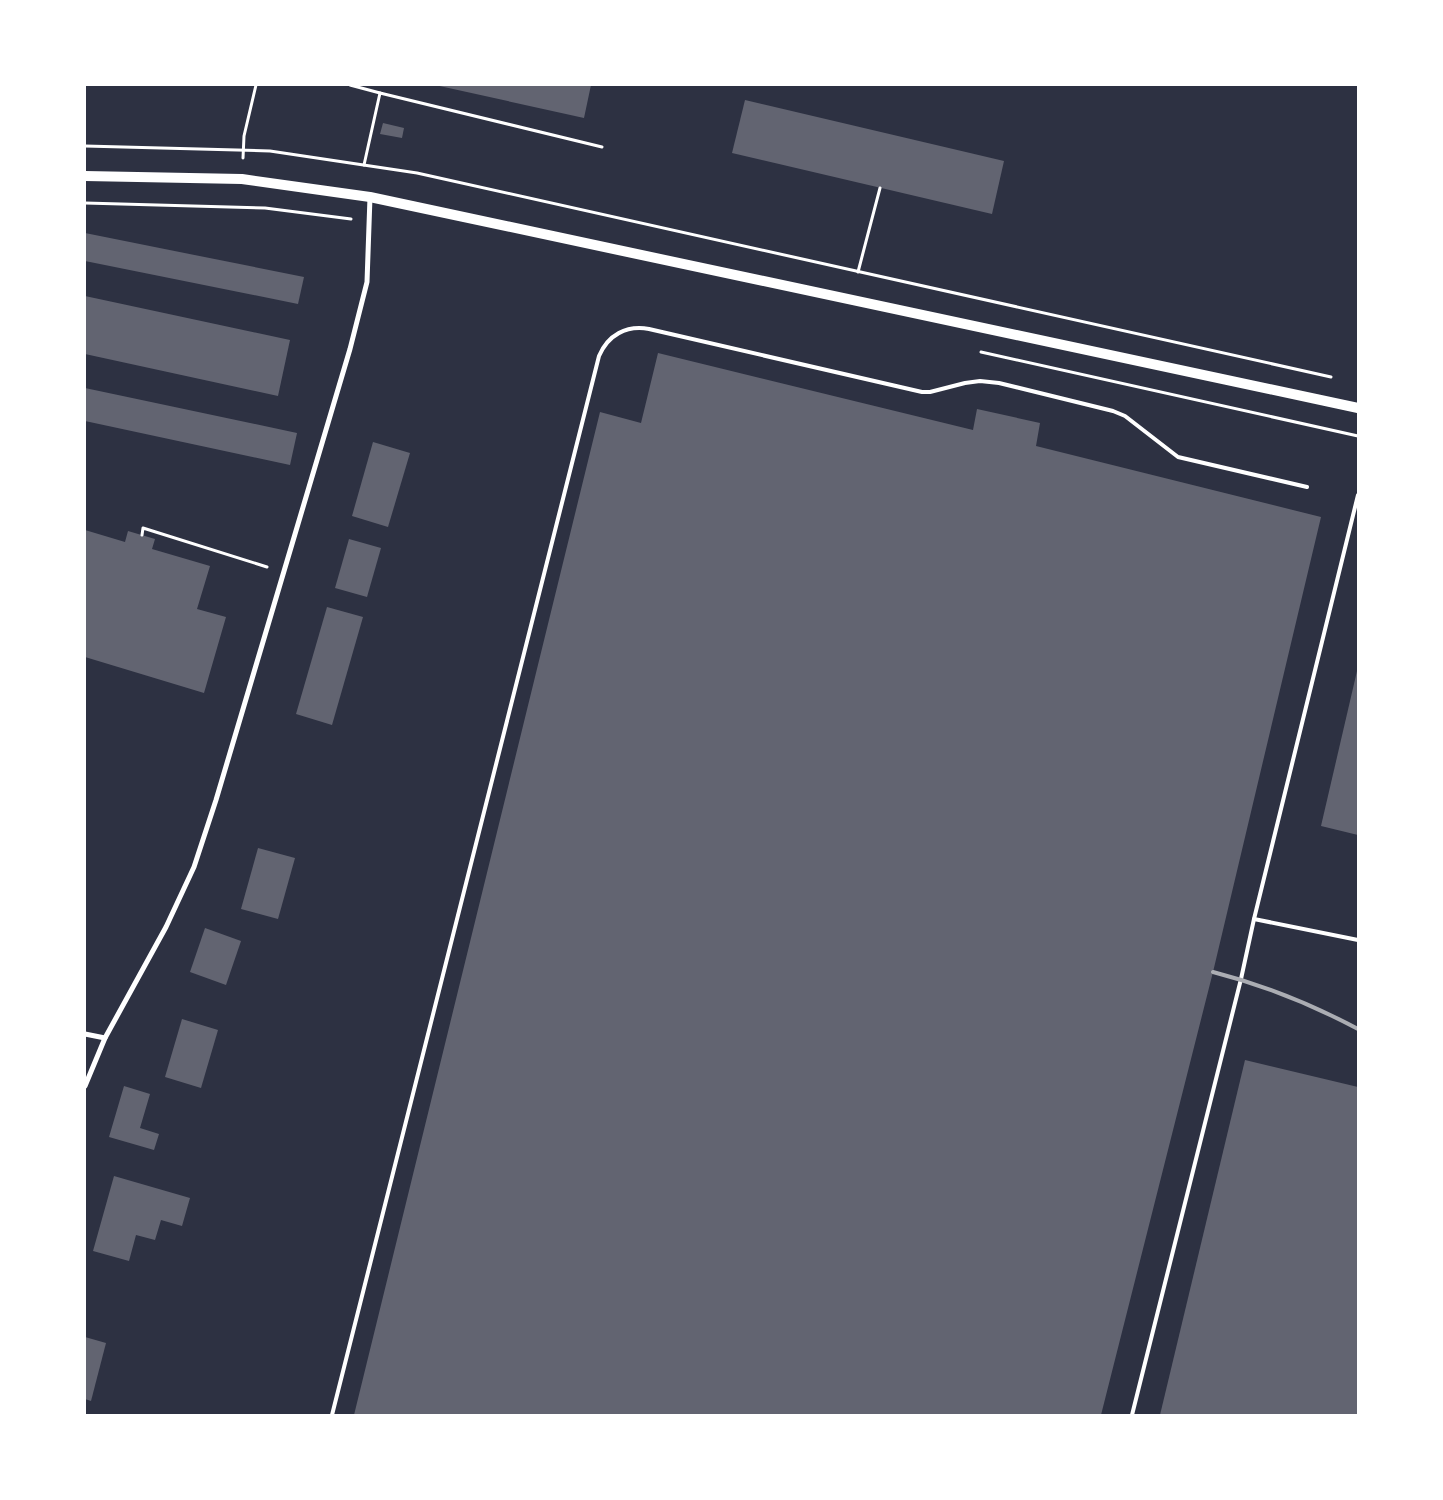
<svg xmlns="http://www.w3.org/2000/svg" width="1443" height="1500" viewBox="0 0 1443 1500" font-family="'PT Sans',sans-serif">
	<rect width="100%" height="100%" fill="#2d3142"/>
	<g fill="#626471">
		<path d="M435 85H591L584 118Z"/>
		<path d="M745 100 1004 161 992 214 732 153Z"/>
		<path d="M383 123 404 128 402 138 380 134Z"/>
		<path d="M85 233 304 277 298 304 85 261Z"/>
		<path d="M85 296 290 340 278 396 85 354Z"/>
		<path d="M658 353 973 430 977 409 1040 423 1036 446 1321 517 1213 972 1101 1415H354L600 412 641 423Z"/>
		<path d="M85 388 297 433 290 465 85 421Z"/>
		<path d="M373 442 410 453 388 527 352 516Z"/>
		<path d="M85 530 125 542 128 531 155 539 152 549 210 566 197 609 226 617 204 693 85 657Z"/>
		<path d="M349 539 381 548 367 597 335 588Z"/>
		<path d="M327 607 363 617 332 725 296 714Z"/>
		<path d="M1357 671H1358V835L1321 826Z"/>
		<path d="M258 848 295 858 278 919 241 909Z"/>
		<path d="M205 928 241 941 226 985 190 972Z"/>
		<path d="M182 1019 218 1030 201 1088 165 1077Z"/>
		<path d="M1245 1060 1358 1087V1415H1160Z"/>
		<path d="M124 1086 150 1094 140 1128 159 1134 154 1150 109 1137Z"/>
		<path d="M114 1176 190 1198 182 1226 161 1220 155 1240 136 1235 129 1261 93 1251Z"/>
		<path d="M85 1337 106 1343 91 1401 85 1399Z"/>
	</g>
	<g fill="none" stroke-linecap="round" stroke-linejoin="round">
		<g stroke="#fff" stroke-width="3">
			<path d="M350 85 380 93"/>
			<path d="M85 146 270 151 417 173 1331 377"/>
			<path d="M243 158 244 136 256 85"/>
			<path d="M364 165 380 93 602 147"/>
			<path d="M85 203 265 208 351 219"/>
			<path d="M858 272 880 188"/>
			<path d="M981 352 1358 436"/>
			<path d="M142 535 143 528 267 567"/>
		</g>
		<g stroke="#fff" stroke-width="4">
			<path d="M1358 495 1254 919 1358 940"/>
			<path d="M332 1415 599 356C608 335 626 325 649 329L922 392H930L965 383 980 381 999 383 1113 411 1125 416 1178 457 1307 487"/>
			<path d="M1132 1415 1241 979 1254 919"/>
		</g>
		<g stroke="#fff" stroke-width="5">
			<path d="M85 1034 105 1038"/>
			<path d="M85 1086 105 1038 166 927 194 867 216 800 350 349 367 282 370 197"/>
		</g>
		<path stroke="#fff" stroke-width="10" d="M85 176 242 179 370 197 1358 408"/>
		<path stroke="#abadb3" stroke-width="4" d="M1213 972C1264 985 1311 1004 1358 1029"/>
	</g>
	<rect width="1443" height="1500" fill="none" stroke="#ffffff" stroke-width="172"/>
</svg>
